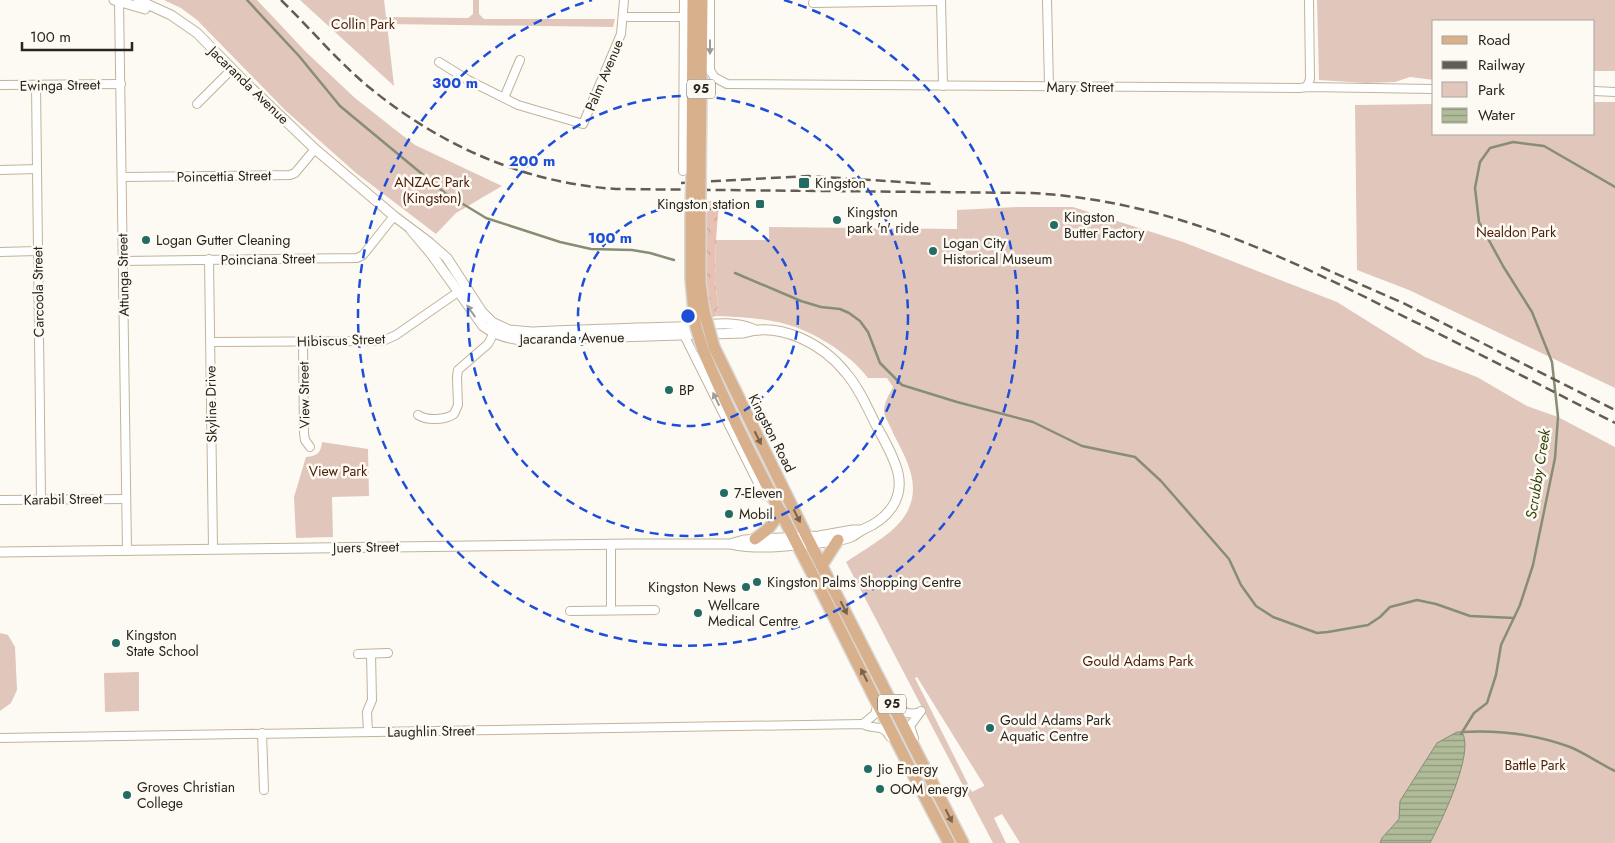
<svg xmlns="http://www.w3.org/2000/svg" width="1615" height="843" viewBox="0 0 1615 843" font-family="Jost,sans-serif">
	<defs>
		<pattern id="forest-crowns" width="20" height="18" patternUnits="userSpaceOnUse" patternTransform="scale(1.25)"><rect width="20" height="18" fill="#e8c1b3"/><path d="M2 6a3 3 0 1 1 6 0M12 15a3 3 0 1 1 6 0" fill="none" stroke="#c7a699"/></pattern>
		<pattern id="water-rules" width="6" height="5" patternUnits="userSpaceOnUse" patternTransform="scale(1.25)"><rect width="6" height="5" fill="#afbb99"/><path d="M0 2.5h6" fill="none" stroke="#8f987c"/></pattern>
	</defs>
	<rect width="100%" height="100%" fill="#fdfaf4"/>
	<g fill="#e1c6bc" fill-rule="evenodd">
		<path d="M164 0H257L306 52 355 98 393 128 415 145 502 186 456 213 436 234 356 173 285 110 197 20 181 8Z"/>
		<path d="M300 0H384L386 17 468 18 473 14V0H479V14L484 19H615L613 27 387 24 394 86Z"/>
		<path d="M1317 0H1615V71H1594V21H1434V80L1410 77 1395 82 1366 83 1319 80Z"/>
		<path d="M1594 102H1615V388L1409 290 1357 270 1355 105 1434 104V134H1594Z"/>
		<path d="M1017 207H1073L1183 242 1337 302 1425 357 1477 377 1527 406 1558 417 1615 447V843H1020L1002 814 994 818 1006 843H993L846 562C862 551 889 536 901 521 925 491 908 462 893 433 891 427 885 418 884 412 884 402 889 395 893 387L887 378H868C856 363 849 358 834 347 793 320 764 318 716 316L718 307 715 280 716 240H769V227L957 229V210ZM917 677 984 785V786L972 792 915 678Z"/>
		<path d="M322 442 368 449 369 496 332 497 333 537 296 538 294 497 306 457C317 456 321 453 322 442Z"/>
		<path d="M0 633 8 635 15 647 17 690 11 703 0 711Z"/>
		<path d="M139 672V711L105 712 104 673Z"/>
	</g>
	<path fill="url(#forest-crowns)" d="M704 201H719L716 240 715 280 718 307 716 316 710 318 705 284Z"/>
	<path fill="url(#water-rules)" stroke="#878e73" d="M1457 732H1462C1475 753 1441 822 1430 843H1380L1382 838 1399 819 1400 801 1437 743Z"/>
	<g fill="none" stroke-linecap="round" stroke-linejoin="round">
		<g stroke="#878e73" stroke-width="2.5">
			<path d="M247 0 299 56 340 106 445 193 486 218 560 242 591 249 632 250 650 253 674 260"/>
			<path d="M735 273 801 301 821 307 840 309 849 313 860 321 868 332 880 363 902 385 957 402 1033 422 1082 446 1135 457 1161 481 1229 559 1241 585 1256 606 1273 617 1317 633 1328 632 1368 625 1380 617 1390 607 1417 600 1436 604 1470 616 1514 618"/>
			<path d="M1462 732C1499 730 1535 734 1570 747 1585 753 1600 764 1615 771"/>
			<path d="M1461 734 1474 713 1487 703 1496 675 1501 645 1520 605 1533 565 1555 458 1558 417 1552 362 1532 312 1503 266 1479 222 1475 188 1480 162 1490 148 1513 142 1544 146 1615 187"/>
		</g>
		<g stroke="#c2b39a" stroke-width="10">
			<g id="minor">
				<path d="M119 0 127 551"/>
				<path d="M710 0V70L714 77 727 84 1300 88 1307 87 1434 89"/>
				<path d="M941 0 943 86"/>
				<path d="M1047 0 1049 86"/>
				<path d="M813 3 941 1"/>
				<path d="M624 17H684"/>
				<path d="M439 62 468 80 518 105 583 124 621 34 624 0"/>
				<path d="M0 85 121 84"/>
				<path d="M36 85 41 499"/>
				<path d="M1307 87 1310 79 1309 0"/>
				<path d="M1594 91 1615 92"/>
				<path d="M504 98 520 60"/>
				<path d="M197 104 232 69"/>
				<path d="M0 170 37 169"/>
				<path d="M683 171 684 0"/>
				<path d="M122 177 290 175 295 173 315 149"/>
				<path d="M0 252 37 251"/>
				<path d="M209 259 213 549"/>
				<path d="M123 261 357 258 363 255 394 216"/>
				<path d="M684 335 764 495 773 499"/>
				<path d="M211 342 383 341 396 335 458 292"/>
				<path d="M303 342 304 433 305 440 310 447"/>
				<path d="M418 415C427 421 446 420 454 414L458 405 457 377 458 370 488 344 496 329"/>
				<path d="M0 500 126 499"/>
				<path d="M611 544V610"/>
				<path d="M570 611 655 610"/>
				<path d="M358 654 388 653"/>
				<path d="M895 704C904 712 907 716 920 712"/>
				<path d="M863 724 875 714 878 704"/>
				<path d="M368 732 367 712 372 700 371 654"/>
				<path d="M262 733 264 790"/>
				<path d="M0 738 863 724C874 731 882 722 890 737"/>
				<path d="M914 738 910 726 921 711"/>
			</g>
		</g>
		<g stroke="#c2b39a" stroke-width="11">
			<g id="tertiary">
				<path d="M114 0 145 9"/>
				<path d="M138 0 171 15 197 33 246 83 315 149 394 216 430 243 447 258 482 312 492 322 509 330 532 332C581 330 629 328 678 327 702 326 730 319 753 329"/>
				<path d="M733 543 744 540 819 536 853 530H862"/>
				<path d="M0 552 632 544H731C759 550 790 546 818 543 829 542 841 541 851 537 856 535 859 531 864 529 887 519 904 500 898 473 894 456 884 440 876 425 867 407 859 388 846 373 823 344 780 321 743 333L524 340C508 339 495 335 483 326L432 255 411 230"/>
			</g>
		</g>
		<g stroke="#d9d8d6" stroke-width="14">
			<g id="primary">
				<path d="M692 178 693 0"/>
				<path d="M700 178 702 0"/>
				<path d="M700 209V282L704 311"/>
				<path d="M691 210V279L694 313"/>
				<path d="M714 347 807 537 963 843"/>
				<path d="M703 350C737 432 780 510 820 589 863 674 904 759 949 843"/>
				<path d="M755 539 768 529 781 512"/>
				<path d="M822 565 838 540"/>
			</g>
		</g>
		<use href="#minor" stroke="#fff" stroke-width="8"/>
		<use href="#tertiary" stroke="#fff" stroke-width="9"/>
		<use href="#primary" stroke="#d8b08b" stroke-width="11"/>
		<g stroke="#625d54" stroke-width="2.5" stroke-dasharray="10 5" stroke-linecap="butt">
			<path d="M281 0C311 29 338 62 370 88 441 146 525 183 616 189L1032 193C1172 201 1286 257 1409 319 1478 353 1546 388 1615 423"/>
			<path d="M681 183 808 176 933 184"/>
			<path d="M1321 267 1403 303 1615 410"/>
		</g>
		<g stroke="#d9d8d6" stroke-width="14" stroke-linecap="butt">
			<g id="primary-bridge">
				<path d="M700 209V178"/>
				<path d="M691 210 692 178"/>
				<path d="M704 311 714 347"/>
				<path d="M694 313 696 327 703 350"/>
			</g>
		</g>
		<use href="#primary-bridge" stroke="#d8b08b" stroke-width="11"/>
	</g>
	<defs><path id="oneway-solid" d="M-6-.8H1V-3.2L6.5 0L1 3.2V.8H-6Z" transform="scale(1.25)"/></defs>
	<g fill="#9f9c98">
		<use href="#oneway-solid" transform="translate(710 47) rotate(90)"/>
		<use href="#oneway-solid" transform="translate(471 311) rotate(-125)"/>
		<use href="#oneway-solid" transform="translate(716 399) rotate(-116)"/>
	</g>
	<g fill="#78634d">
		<use href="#oneway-solid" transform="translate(758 438) rotate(63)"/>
		<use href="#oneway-solid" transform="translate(797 516) rotate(63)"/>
		<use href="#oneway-solid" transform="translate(844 608) rotate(63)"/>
		<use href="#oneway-solid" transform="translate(864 675) rotate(-117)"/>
		<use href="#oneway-solid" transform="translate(949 816) rotate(63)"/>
	</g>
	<g fill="none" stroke="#1d4ed8" stroke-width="2.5" stroke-dasharray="9 6">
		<circle cx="688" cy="316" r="110"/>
		<circle cx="688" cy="316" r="220"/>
		<path d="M784 0A330 330 0 1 1 592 0"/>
	</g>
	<g fill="#226c64" stroke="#fdfaf4" stroke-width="2">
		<rect x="798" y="177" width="12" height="12" rx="2.5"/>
		<rect x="755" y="199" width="10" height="10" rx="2.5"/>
		<circle cx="837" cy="220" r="5"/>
		<circle cx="1054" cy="225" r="5"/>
		<circle cx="146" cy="240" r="5"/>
		<circle cx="933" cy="251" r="5"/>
		<circle cx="669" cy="390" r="5"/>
		<circle cx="724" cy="493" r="5"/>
		<circle cx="729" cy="514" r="5"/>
		<circle cx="757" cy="582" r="5"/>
		<circle cx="746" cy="587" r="5"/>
		<circle cx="698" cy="613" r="5"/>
		<circle cx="116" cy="643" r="5"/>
		<circle cx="990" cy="728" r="5"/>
		<circle cx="868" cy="769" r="5"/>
		<circle cx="880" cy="789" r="5"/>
		<circle cx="127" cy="795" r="5"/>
	</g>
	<g text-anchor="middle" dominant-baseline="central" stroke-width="5" stroke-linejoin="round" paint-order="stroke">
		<g fill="#fdfaf4" stroke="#69645c" stroke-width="1">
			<rect x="687" y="79.5" width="28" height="19" rx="4"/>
			<rect x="878" y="694.5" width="28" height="19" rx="4"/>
		</g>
		<g font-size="12" font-weight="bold" fill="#2a241b">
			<text x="701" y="89">95</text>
			<text x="892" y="704">95</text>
		</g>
		<g font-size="14" fill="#4b1b07" stroke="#fdfaf4">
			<text x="363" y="24">Collin Park</text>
			<text x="432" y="182">ANZAC Park<tspan x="432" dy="16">(Kingston)</tspan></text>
			<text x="1516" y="232">Nealdon Park</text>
			<text x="338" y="471">View Park</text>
			<text x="1138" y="661">Gould Adams Park</text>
			<text x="1535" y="765">Battle Park</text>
		</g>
		<g font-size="14" fill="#2a241b" stroke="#fdfaf4">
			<text transform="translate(604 75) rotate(-67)">Palm Avenue</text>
			<text transform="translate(60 85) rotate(-1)">Ewinga Street</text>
			<text transform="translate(249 85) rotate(44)">Jacaranda Avenue</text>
			<text x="1080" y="87">Mary Street</text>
			<text transform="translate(224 176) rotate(-1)">Poincettia Street</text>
			<text transform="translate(268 259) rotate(-1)">Poinciana Street</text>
			<text transform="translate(123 275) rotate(-91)">Attunga Street</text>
			<text transform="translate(38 292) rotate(-91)">Carcoola Street</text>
			<text transform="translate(572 338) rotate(-1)">Jacaranda Avenue</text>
			<text transform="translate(341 340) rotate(-2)">Hibiscus Street</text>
			<text transform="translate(304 395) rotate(-91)">View Street</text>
			<text transform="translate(211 404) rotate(-91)">Skyline Drive</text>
			<text transform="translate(772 433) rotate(63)">Kingston Road</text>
			<text transform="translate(63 499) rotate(-1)">Karabil Street</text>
			<text transform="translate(366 547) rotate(-1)">Juers Street</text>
			<text transform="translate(431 731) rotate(-1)">Laughlin Street</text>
		</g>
		<g font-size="14" fill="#2a241b" stroke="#fdfaf4" text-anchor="start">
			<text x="815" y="183">Kingston</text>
			<text x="750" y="204" text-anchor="end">Kingston station</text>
			<text x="847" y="212">Kingston<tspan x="847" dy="16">park 'n' ride</tspan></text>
			<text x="1064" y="217">Kingston<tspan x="1064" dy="16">Butter Factory</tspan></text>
			<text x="156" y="240">Logan Gutter Cleaning</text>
			<text x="943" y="243">Logan City<tspan x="943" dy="16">Historical Museum</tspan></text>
			<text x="679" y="390">BP</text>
			<text x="734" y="493">7-Eleven</text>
			<text x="739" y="514">Mobil</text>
			<text x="767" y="582">Kingston Palms Shopping Centre</text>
			<text x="736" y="587" text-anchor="end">Kingston News</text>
			<text x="708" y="605">Wellcare<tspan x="708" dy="16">Medical Centre</tspan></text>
			<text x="126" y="635">Kingston<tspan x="126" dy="16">State School</tspan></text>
			<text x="1000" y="720">Gould Adams Park<tspan x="1000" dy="16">Aquatic Centre</tspan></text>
			<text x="878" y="769">Jio Energy</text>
			<text x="137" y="787">Groves Christian<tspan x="137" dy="16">College</tspan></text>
			<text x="890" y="789">OOM energy</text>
		</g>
		<g font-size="15" font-style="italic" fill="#324008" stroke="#fdfaf4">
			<text transform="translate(1538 474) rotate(-81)">Scrubby Creek</text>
		</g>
	</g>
	<circle cx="688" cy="316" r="8" fill="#1d4ed8" stroke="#fdfaf4" stroke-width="2.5"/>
	<g font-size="15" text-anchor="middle" font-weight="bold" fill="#1d4ed8" stroke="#fdfaf4" stroke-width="5" stroke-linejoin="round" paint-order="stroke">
		<text x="455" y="88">300 m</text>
		<text x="532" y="166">200 m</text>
		<text x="610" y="243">100 m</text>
	</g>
	<rect x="1432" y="20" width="162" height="115" fill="#fdfaf4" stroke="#a9a49d"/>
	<rect x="1442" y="36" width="25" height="8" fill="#d8b08b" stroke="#a9a49d"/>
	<text x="1478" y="45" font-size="15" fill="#2a241b">Road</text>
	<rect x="1442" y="61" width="25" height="8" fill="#625d54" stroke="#a9a49d"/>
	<text x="1478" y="70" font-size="15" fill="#2a241b">Railway</text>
	<rect x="1442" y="82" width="25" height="15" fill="#e1c6bc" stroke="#a9a49d"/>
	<text x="1478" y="95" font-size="15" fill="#2a241b">Park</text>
	<rect x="1442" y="108" width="25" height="15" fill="url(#water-rules)" stroke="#a9a49d"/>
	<text x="1478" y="120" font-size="15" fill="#2a241b">Water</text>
	<path d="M22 42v8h110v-8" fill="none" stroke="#2a241b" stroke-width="2.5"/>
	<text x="30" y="42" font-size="15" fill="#2a241b" stroke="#fdfaf4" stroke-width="4" paint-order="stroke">100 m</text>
</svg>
